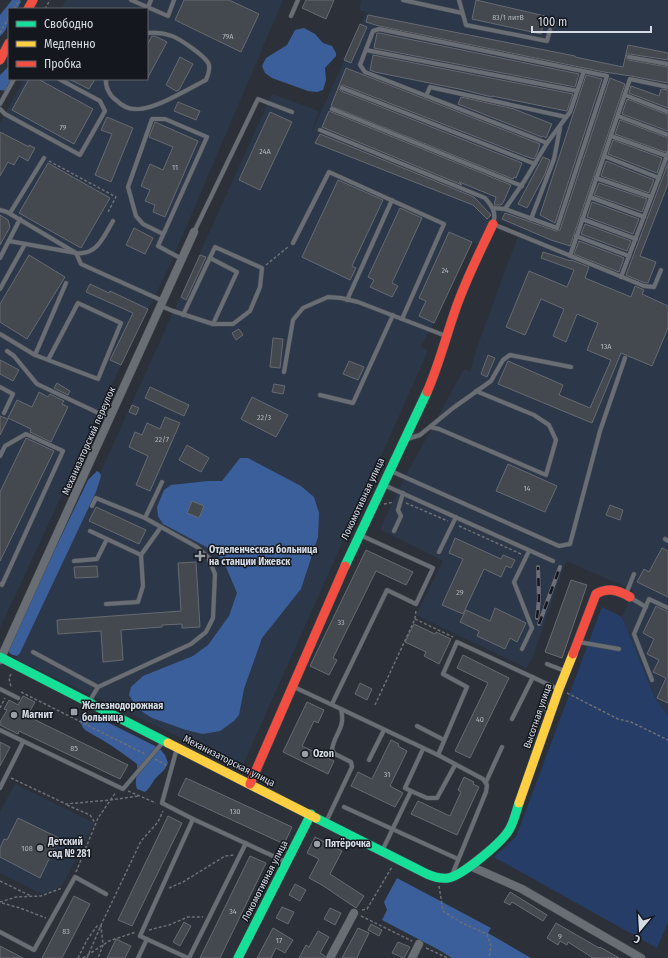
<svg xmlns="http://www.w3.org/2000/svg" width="668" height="958" viewBox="0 0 668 958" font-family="'Fira Sans Condensed',sans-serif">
	<rect width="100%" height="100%" fill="#2c3139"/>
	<g fill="#2c3749">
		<path d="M66 0H283L170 265 119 369 81 454 0 628V123L24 79H147V9H61Z"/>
		<path d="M361 0H668V716L655 698 622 617 633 590 566 561 532 659 526 668 416 615 443 561 380 529 401 484 464 369 470 372 478 344 520 231 491 217 479 244 471 242 434 323 421 346 428 351 242 767 16 659 272 94 319 111 311 134 366 12 359 10Z"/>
		<path d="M15 784 94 823 62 886 42 894 0 873V812Z"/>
	</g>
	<path fill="#263e67" d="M602 607 622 617 655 698 668 716V922L657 948 494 857 516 837Z"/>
	<g fill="#3b5f9a">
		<path d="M12 0H20L21 2 17 9H9C9 18 8 31 0 36V15Z"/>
		<path d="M304 28 315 34 323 43 332 46 336 53V56L325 68 326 80 323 90 317 92 308 91 272 78 265 73 262 66 266 58 287 45 295 30Z"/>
		<path d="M9 66V79H12L6 91 0 90V75Z"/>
		<path d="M240 458H248L301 486 314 497 319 513 318 537 301 589 262 638 244 689 239 715 234 721 220 731 203 734 186 730 152 718 138 709 129 695 131 687 143 676 193 656 208 645 229 616 237 593 223 560 210 549 163 524 158 516 157 507 164 490 171 485 208 481H222Z"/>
		<path d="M97 471 100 473 101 476 96 492 20 653 17 656C12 655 10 654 7 650L88 480Z"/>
		<path d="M87 714 95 716 159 748 165 755 168 763C165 771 160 773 155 779 152 783 150 788 145 792L137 789C134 782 138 773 137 764 126 756 116 748 104 741 98 737 91 734 85 730 79 724 78 716 87 714Z"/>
		<path d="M397 878 491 928 488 933 531 958H452L439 950 382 920 387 910 384 902Z"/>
	</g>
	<g fill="#44484f" stroke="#666a71">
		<path d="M184 0H229L259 14 241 52 175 20Z"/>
		<path d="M306 0H334L326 19 302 8Z"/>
		<path d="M476 0 545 16 541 34 472 19Z"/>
		<path d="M368 15 575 56V57L623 67 628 45 668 53V60L630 54H627L626 57 628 60 668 67V83L631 76 604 72 379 26 366 22Z"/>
		<path d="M360 24 367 27 351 63 344 60Z"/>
		<path d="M377 33H379L579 74 575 87 374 48Z"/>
		<path d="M152 36H155L167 42 147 79V45Z"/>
		<path d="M373 55 573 94 567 111 492 96V97L464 90 375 72 370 70Z"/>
		<path d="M180 57 193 64 179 90 176 91 166 85Z"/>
		<path d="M346 68 540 144 537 153 534 159 525 156 343 85 339 86V89L341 91 522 163 516 178 514 177 513 179 331 106Z"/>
		<path d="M586 75 602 79 555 223 540 215Z"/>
		<path d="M610 78 625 84 570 246 551 240 502 219 505 213 556 231 560 230Z"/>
		<path d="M29 79H38L93 109 74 144 12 110Z"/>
		<path d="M69 79H95L89 89Z"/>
		<path d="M631 86 659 96 661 89 668 90V108L629 93Z"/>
		<path d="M461 97 514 109 552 124 546 138 543 136 542 137 458 104Z"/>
		<path d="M627 99 668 115V131L622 114Z"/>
		<path d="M178 102 200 111 196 120 174 111Z"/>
		<path d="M329 111 511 185 503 203 501 205H494L496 197 459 182 462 185 322 127Z"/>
		<path d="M270 112 292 122 260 190 239 180Z"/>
		<path d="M107 117 133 128 111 182 95 175 112 134 101 130Z"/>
		<path d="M620 120 668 138V150L665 152 615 134Z"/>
		<path d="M155 122 198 141 165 217 153 212 155 205 145 201 150 190 141 186 150 164 163 170 173 147 149 137Z"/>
		<path d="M0 132 29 147V145L35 148 28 161 19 156 14 165 8 162 0 176Z"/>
		<path d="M320 134 474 197 491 215 487 219 473 205 315 143Z"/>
		<path d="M613 140 662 158 657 173 608 154Z"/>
		<path d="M543 157 550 160 545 174 527 208 518 204Z"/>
		<path d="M606 161 654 180 649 193 601 176Z"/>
		<path d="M48 163 110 198 81 248 19 213Z"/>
		<path d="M668 163V184L640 256 656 262 648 283H645L626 275Z"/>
		<path d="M338 180 383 200 352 266 356 268 350 280 302 257Z"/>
		<path d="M599 183 647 199 642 212 594 195Z"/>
		<path d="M592 202 639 219 633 234 587 217Z"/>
		<path d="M400 208 422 218 392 283 398 286 392 297 370 287 374 280 368 277Z"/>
		<path d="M0 215 8 220 10 227 0 245Z"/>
		<path d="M585 224 631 241 627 251 581 234Z"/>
		<path d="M134 228 153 238 145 254 126 245Z"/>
		<path d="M449 232 472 242 434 323 419 316 426 301 419 298Z"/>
		<path d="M579 241 624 258 619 272 574 254Z"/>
		<path d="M543 252 571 261V260L589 267 585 278 631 297 635 286 644 290 642 294 668 306V328L652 366 621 353 592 423 498 384 508 361 563 385 559 395 590 408 611 360 587 350 598 323 577 314 566 342 553 336 564 309 541 299 525 335 506 327 529 271 567 287 574 270 541 258Z"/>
		<path d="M29 255 65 277 27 339 0 322V304Z"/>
		<path d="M200 255 206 257 186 300 181 297Z"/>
		<path d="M90 284 109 293 110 291 148 309 121 365 110 360 133 313 86 292Z"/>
		<path d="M239 329 243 335 236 340 232 333Z"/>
		<path d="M273 338 283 339 280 368 270 367Z"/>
		<path d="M488 355 495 358 487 377 481 374Z"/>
		<path d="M0 360 19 370 13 381 0 374Z"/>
		<path d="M349 361 364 367 358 380 343 374Z"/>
		<path d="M57 383 70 391 68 395 54 388Z"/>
		<path d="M274 384 285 386 283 394 272 392Z"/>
		<path d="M150 387 189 405 184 416 145 398Z"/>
		<path d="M39 392 48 397 50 394 64 401 62 404 68 407 51 442 30 432 31 429 8 418 17 400 32 407Z"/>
		<path d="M252 397 288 415 276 437 241 419Z"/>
		<path d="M132 405 139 408 136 415 129 412Z"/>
		<path d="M0 416 8 419 0 435Z"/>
		<path d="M165 417 180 423 150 491 136 485 148 456 129 447 135 432 142 435 147 423 160 429Z"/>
		<path d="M26 438 54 451 0 561V492Z"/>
		<path d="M187 445 209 458 201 472 179 460Z"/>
		<path d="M508 464 557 486 545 512 496 491Z"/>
		<path d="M192 501 204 506 199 518 187 513Z"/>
		<path d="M610 505 623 510 620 520 606 515Z"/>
		<path d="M96 507 146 530 139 544 89 521Z"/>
		<path d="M455 538 501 559 503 555 515 560 511 568 506 566 501 577 484 569 463 614 442 605 463 559 449 553Z"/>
		<path d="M662 548 668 551V597L637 582 644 569 649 572Z"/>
		<path d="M366 550 413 572 406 585 376 571 333 658 337 660 329 675 310 666Z"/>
		<path d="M196 562 200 627 182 628V624L162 625V627L121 630 123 660 103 662 101 631 58 634 57 620 181 611 178 563Z"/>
		<path d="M97 566 98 577 75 578 74 567Z"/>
		<path d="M571 580 587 585 562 658 545 652Z"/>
		<path d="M656 606 668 612V703L657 698 666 678 653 672 659 660 647 654 654 639 643 633Z"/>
		<path d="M495 608 526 623 517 642 510 638 505 649 477 636 479 631 460 622 466 610 490 621Z"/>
		<path d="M414 624 435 634 436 632 451 639 439 664 424 656 426 652 405 642Z"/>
		<path d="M463 655 509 678 470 758 455 751 488 683 457 668Z"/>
		<path d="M360 683 372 689 367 700 355 694Z"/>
		<path d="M23 696 35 702 27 716 128 765 120 779 19 731 18 734 0 725V722L7 710 4 709 9 700 18 705Z"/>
		<path d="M542 698 548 700 544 711 538 709Z"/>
		<path d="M307 702 324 710 318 723 314 721 302 746 334 761 328 774 283 752Z"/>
		<path d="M391 740 399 744 398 746 407 751 390 786 403 793 395 807 351 786 358 772 372 779Z"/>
		<path d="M0 742 10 747 0 766Z"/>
		<path d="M464 777 474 782 473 784 479 787 457 835 411 814 418 801 450 816 461 792 458 790Z"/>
		<path d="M186 778 292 827 284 844 178 795Z"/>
		<path d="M168 816 182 823 132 926 118 920Z"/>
		<path d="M18 818 59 838 40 878 0 857V848L4 839 7 840Z"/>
		<path d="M315 837 342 851 330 874 364 896 356 908 322 885 309 878 319 859 307 853Z"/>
		<path d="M250 856 266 863 220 958H200Z"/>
		<path d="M295 884 306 890 300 901 289 895Z"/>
		<path d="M510 892 547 915 543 921 512 902 510 905 504 902Z"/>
		<path d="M74 896 90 904 62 958H42Z"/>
		<path d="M282 907 294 912 288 924 276 918Z"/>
		<path d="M330 908 341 913 335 925 324 919Z"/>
		<path d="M184 922 191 926 180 946 173 942Z"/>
		<path d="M556 923 599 948 600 947 619 958H593L568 942 567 945 560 941 558 945 547 938Z"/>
		<path d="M371 924 382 930 379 936 368 930Z"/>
		<path d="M273 928 293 940 285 953 276 948 271 958H257Z"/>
		<path d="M358 928 369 933 359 953 357 958H342Z"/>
		<path d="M318 931 329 937 320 953 325 956V958H299L306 945 309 947Z"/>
		<path d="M116 939 131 946 125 958H107Z"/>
		<path d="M398 942 410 947 404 958 392 953Z"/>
		<path d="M0 946 23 958H0Z"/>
	</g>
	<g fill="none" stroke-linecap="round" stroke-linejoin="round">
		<g stroke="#484c53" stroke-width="5">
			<g id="lane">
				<path d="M131 0 168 16 174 0"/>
				<path d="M403 0 462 13"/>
				<path d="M459 0 466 25 547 41 550 30"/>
				<path d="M148 7 151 0"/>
				<path d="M291 16 298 0"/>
				<path d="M366 50 577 91"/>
				<path d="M629 57 668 64"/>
				<path d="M106 79C105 87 110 96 116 100 121 105 128 109 135 109 153 111 188 89 206 80 208 75 210 71 209 65 207 57 180 39 172 36 164 33 156 32 147 33"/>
				<path d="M342 88 535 164"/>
				<path d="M625 95 668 112"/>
				<path d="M426 96 430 87 566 117"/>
				<path d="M0 104 14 79"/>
				<path d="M0 109 5 114 80 155 105 111 100 101 59 79"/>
				<path d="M332 109 522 186"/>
				<path d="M618 116 668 135"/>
				<path d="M320 130 485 198C492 206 497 213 493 224L644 286 654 287 661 270"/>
				<path d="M611 136 667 156"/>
				<path d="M604 156 659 178"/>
				<path d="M596 178 651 197"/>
				<path d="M590 197 644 217"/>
				<path d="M493 208 505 209 557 228 607 76 379 29 373 31 360 65 365 72 547 143"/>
				<path d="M505 209 525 180 547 143 570 112 584 71"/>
				<path d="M0 210 7 212 76 253C97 256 104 236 113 221"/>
				<path d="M10 213 44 158"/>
				<path d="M531 219 554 159 560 128"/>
				<path d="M582 219 636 239"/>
				<path d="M194 232 258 99 292 112"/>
				<path d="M163 234 143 224 136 216 128 187 152 119H165L207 137 158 246 182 259"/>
				<path d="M576 236 629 256"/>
				<path d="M9 241 76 253 81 264 163 301"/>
				<path d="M293 243 329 172 444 224 402 319"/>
				<path d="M570 256 630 79 668 87"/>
				<path d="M0 258 20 219"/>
				<path d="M210 258 237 272 213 324"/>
				<path d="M621 277 668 153"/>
				<path d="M0 289 25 244"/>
				<path d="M347 300 392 200"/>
				<path d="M161 306 173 311 213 324H233L250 311 260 287 262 268 215 247 183 315"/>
				<path d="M0 334 35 355 98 379 121 323 78 303 48 360"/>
				<path d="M7 351 14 356 37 384 109 418"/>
				<path d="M35 355 66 283"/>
				<path d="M284 372 293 320 303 308 328 297 341 298 358 302 446 336"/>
				<path d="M0 387 13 394 4 413"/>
				<path d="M320 395 353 403 393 315"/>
				<path d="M430 427 439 429 546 475 556 440 549 425 534 415 476 391"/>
				<path d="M407 439 420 435 453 408 491 381 503 360 510 355 571 367"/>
				<path d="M0 456 5 446 26 434 63 451 2 585 0 584"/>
				<path d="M391 471 559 546 570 544 600 431 625 358"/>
				<path d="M384 485 553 561"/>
				<path d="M92 506 96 498 145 518"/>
				<path d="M90 531 141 555 161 527"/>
				<path d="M394 531 401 516 398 510 403 493"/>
				<path d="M665 539 668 541"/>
				<path d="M439 552 456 517"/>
				<path d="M74 561 97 559 107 539"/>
				<path d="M626 594 634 574"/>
				<path d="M631 598 646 607"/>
				<path d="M106 604 138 602 143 586 141 555"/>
				<path d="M579 642 619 649"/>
				<path d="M522 649 532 628 514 582 529 551"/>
				<path d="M33 652 98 687"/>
				<path d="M547 664 565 671"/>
				<path d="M652 680 634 634 649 599 668 608"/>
				<path d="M294 687 341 709C346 729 334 733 332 750L335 754 351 762 352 767 326 822"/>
				<path d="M0 689 18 698"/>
				<path d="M89 702 98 687 191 644 206 632 213 618 215 574 208 557 197 547 145 518 162 482"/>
				<path d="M332 704 387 590 416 604 433 568 360 535"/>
				<path d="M341 709 438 755"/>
				<path d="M512 719 533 677"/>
				<path d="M417 726 444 740"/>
				<path d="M0 730 123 789 164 741"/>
				<path d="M177 748 162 803 193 819"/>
				<path d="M369 760 384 730"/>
				<path d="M486 782 502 747"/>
				<path d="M0 788 23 742"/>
				<path d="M411 791 405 788 423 749"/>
				<path d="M344 807 458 859"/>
				<path d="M382 851 411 791 427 798H437L455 765"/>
				<path d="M452 875 486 792 487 785 483 779 438 755 467 687 443 674 457 642 558 689"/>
				<path d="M0 932 34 950 75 877 106 894"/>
				<path d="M138 958 147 939"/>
				<path d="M188 958 140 936 193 819 286 862"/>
				<path d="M189 958 246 843"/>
			</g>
		</g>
		<g stroke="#484c53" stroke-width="9">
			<g id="street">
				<path d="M0 660 194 232"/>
				<path d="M470 866 522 889 641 958"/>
				<path d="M330 958 354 913"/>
				<path d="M412 958 419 944"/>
			</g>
		</g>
		<g stroke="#484c53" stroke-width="10">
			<g id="fast">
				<path d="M345 566 427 392"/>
				<path d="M0 657 168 743"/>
				<path d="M316 818 427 874C434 877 441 879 448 878 462 876 502 842 509 830 514 822 516 812 519 803"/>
				<path d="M238 958 311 814"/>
			</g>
		</g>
		<g stroke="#484c53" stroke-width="10">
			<g id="slow">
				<path d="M168 743 316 818"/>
				<path d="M519 803 559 689 573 654"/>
			</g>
		</g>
		<g stroke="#484c53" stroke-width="10">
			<g id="jam">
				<path d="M28 9 33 0"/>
				<path d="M0 60 9 43"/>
				<path d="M427 392C439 365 446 336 456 308 466 279 480 252 493 224"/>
				<path d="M573 654 596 594C608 587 618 590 630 597"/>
				<path d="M250 784 345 566"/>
			</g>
		</g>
		<g stroke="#6c6f75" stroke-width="1.5" stroke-dasharray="3 2" stroke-linecap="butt">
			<path d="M14 9 19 0"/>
			<path d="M45 9 50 0"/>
			<path d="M0 33 9 17"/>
			<path d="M49 161 116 197 108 212"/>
			<path d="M266 265 288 247"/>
			<path d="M406 503 448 521"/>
			<path d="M384 504 394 502"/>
			<path d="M459 526 521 554"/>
			<path d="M415 619 453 637"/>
			<path d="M11 674 9 678 11 687"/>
			<path d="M21 692 145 754"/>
			<path d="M567 693 618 719 631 722 668 740"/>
			<path d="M375 705 415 619 416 610"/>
			<path d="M0 708 5 698"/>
			<path d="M86 724 91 714"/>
			<path d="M155 759 166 765"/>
			<path d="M11 778 66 804 110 800 139 796"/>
			<path d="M128 791 156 803"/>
			<path d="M67 805 90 815 95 823"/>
			<path d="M76 872 98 818 116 792"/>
			<path d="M0 881 31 896"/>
			<path d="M439 886 443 911 462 923 487 934 491 946 489 958"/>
			<path d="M169 888 183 882 225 856 234 855"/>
			<path d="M0 902 16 897 41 896 62 888"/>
			<path d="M2 903 20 908 46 918"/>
			<path d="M362 910 367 909 392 867"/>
			<path d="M361 916 412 941"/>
			<path d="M149 930 169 925 188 917H203"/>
			<path d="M426 948 448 958"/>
			<path d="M78 958 87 940 97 926H101L103 945 98 958"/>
			<path d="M83 958 109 941 136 932"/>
			<path d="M87 958 102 923 141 841 158 822 163 811"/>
		</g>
		<use href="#lane" stroke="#696d74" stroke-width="4"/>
		<use href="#street" stroke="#696d74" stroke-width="8"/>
		<use href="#fast" stroke="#16e098" stroke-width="9"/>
		<use href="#slow" stroke="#ffcf43" stroke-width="9"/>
		<use href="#jam" stroke="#f24e42" stroke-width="9"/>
		<g stroke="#6c6f75" stroke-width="4">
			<g id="rail">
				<path d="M537 618 539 599 538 567"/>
				<path d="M539 624 560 567"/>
			</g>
		</g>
		<use href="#rail" stroke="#14181e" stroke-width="2.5" stroke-dasharray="8" stroke-linecap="butt"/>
	</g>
	<g fill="#9aa0a8" stroke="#14181e" stroke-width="1.5">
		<path d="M198 550h4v4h4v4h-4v4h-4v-4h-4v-4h4z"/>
		<rect x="70" y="708" width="8" height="8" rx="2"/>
		<circle cx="14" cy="715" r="4"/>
		<circle cx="305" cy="754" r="4"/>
		<circle cx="317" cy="844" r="4"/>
		<circle cx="40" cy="848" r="4"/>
	</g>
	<g text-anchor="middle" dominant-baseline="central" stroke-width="3" stroke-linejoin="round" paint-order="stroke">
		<g font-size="8" fill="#b1b6bf">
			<text x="508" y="17">83/1 литВ</text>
			<text x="228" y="36">79А</text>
			<text x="63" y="127">79</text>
			<text x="265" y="151">24А</text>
			<text x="175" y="167">11</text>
			<text x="445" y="270">24</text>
			<text x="606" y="346">13А</text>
			<text x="264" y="417">22/3</text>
			<text x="162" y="439">22/7</text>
			<text x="527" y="488">14</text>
			<text x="460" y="592">29</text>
			<text x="341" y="622">33</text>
			<text x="480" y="719">40</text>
			<text x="74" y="748">85</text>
			<text x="387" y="774">31</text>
			<text x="235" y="811">130</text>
			<text x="27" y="848">108</text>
			<text x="233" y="911">34</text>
			<text x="66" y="931">83</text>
			<text x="560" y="936">9</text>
			<text x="279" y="940">17</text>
		</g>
		<g font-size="10" fill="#d5dbe4" stroke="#14181e">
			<text transform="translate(89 441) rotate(-66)">Механизаторский переулок</text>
			<text transform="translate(363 499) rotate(-65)">Локомотивная улица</text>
			<text transform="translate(538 716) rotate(-71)">Высотная улица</text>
			<text transform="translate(229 761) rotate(27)">Механизаторская улица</text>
			<text transform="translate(265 881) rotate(-63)">Локомотивная улица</text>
		</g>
		<g font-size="10" font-weight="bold" fill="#d5dbe4" stroke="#14181e" text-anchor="start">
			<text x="209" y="550">Отделенческая больница<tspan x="209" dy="12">на станции Ижевск</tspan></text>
			<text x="82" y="706">Железнодорожная<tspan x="82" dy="12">больница</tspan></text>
			<text x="22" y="715">Магнит</text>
			<text x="313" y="754">Ozon</text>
			<text x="48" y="842">Детский<tspan x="48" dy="12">сад № 281</tspan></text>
			<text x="325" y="844">Пятёрочка</text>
		</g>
	</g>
	<rect x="8" y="8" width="140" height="72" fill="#14181e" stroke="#61666d"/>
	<rect x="16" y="21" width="20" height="6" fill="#16e098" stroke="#61666d"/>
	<text x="44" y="28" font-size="12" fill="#d5dbe4">Свободно</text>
	<rect x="16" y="41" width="20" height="6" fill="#ffcf43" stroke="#61666d"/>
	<text x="44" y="48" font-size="12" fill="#d5dbe4">Медленно</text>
	<rect x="16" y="61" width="20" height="6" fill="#f24e42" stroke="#61666d"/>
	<text x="44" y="68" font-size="12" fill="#d5dbe4">Пробка</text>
	<g transform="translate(640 930) rotate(198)" stroke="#14181e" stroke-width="3" paint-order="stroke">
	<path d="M0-3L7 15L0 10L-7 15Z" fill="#d5dbe4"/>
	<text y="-6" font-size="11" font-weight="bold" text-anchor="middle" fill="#d5dbe4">С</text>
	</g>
	<path d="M532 26v6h119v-6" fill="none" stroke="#d5dbe4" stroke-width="2"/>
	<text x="538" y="26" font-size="12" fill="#d5dbe4" stroke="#14181e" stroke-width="3" paint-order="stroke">100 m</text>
</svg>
